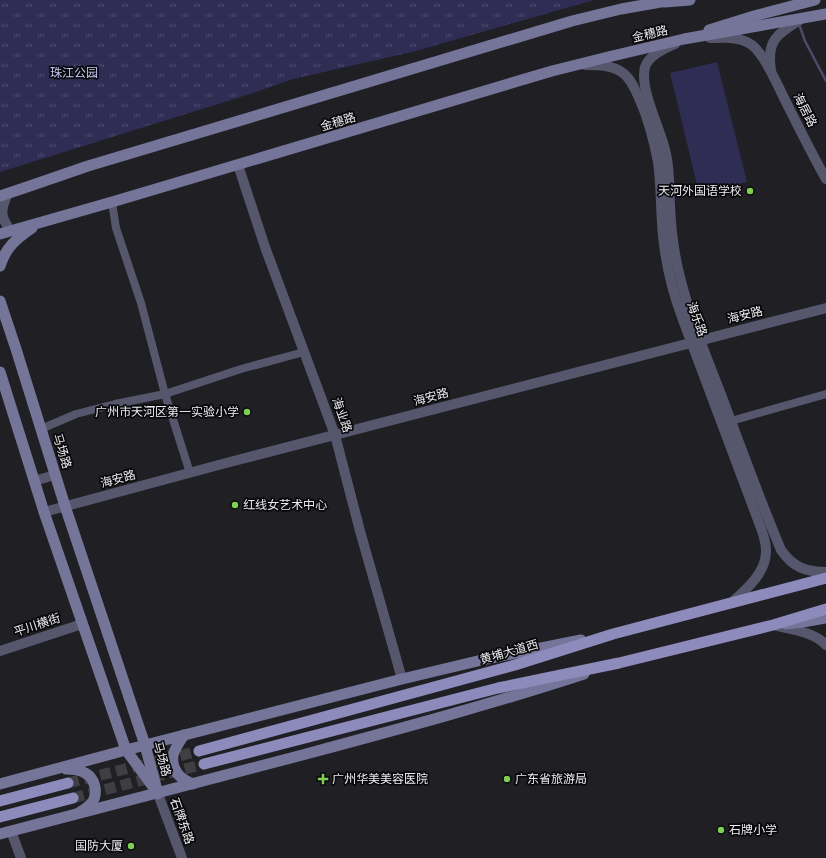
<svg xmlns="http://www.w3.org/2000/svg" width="826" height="858" viewBox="0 0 826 858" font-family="'Roboto Condensed','Noto Sans SC',sans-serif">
	<defs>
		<pattern id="grass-tufts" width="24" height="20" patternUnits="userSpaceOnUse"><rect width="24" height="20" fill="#302d54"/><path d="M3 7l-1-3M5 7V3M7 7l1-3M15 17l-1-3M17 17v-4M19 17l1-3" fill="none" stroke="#4e4c6d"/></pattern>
	</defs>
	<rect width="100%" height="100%" fill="#1f1f24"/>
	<path fill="url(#grass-tufts)" d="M0 0H594L412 52 293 79 250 94 0 172Z"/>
	<path fill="#302d54" d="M717 62 747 182 699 193 670 73Z"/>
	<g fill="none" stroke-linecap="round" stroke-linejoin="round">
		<path stroke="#514969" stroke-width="2.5" d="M799 24 805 41 826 81"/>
		<g stroke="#3e3e43" stroke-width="11" stroke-dasharray="11 5.5" stroke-linecap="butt">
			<path d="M68 783 199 751"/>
			<path d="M73 798 204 764"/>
		</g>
		<g stroke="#56566d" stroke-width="8">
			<path d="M112 202 116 228 141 303 165 394 190 473"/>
			<path d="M731 421 826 394"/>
			<path d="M41 429 76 414 115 404 165 394 241 369 304 352"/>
		</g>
		<g stroke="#56566d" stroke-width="10">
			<path d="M710 38C724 38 739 36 752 45 766 56 780 91 789 108 801 132 813 156 826 179"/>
			<path d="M675 44C664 49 649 55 645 67 639 90 662 131 666 154 670 171 669 188 670 206 671 229 674 254 680 277 690 318 707 358 722 397 741 448 760 500 781 550 793 567 805 572 826 572"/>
			<path d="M585 65C598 65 613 65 623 73 631 79 635 89 639 98 648 118 654 141 658 162 662 189 660 217 664 244 667 270 674 296 683 320L758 520C762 530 766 540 766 550 767 572 746 590 731 603"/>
			<path d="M771 70C766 41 777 34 800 20"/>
			<path d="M238 165 265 247 335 435 360 531 402 679"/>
			<path d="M8 193C0 210 0 217 11 231"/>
			<path d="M34 481 55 475"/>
			<path d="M44 512 226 463 826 308"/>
			<path d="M777 626C793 630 814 632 826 645"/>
			<path d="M0 651 82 624"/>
			<path d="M158 794 182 858"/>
			<path d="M11 831 21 858"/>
		</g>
		<g stroke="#757499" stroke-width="11">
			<path d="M665 2 690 0"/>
			<path d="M709 30 754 16 815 0"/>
			<path d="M0 196 24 188 88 166 572 21 621 9 672 0"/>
			<path d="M0 234 112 202 552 71 608 57 684 39 826 14"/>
			<path d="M0 266C6 247 16 239 32 228"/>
			<path d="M0 301 16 349 65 506 145 745 158 794"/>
			<path d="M0 372 44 512 126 750 154 788"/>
			<path d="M786 624 803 622 826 618"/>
			<path d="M184 735C180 741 175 748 173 755 171 770 180 779 193 784"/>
			<path d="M66 769C72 769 79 769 85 773 95 778 98 792 93 801 90 806 85 809 80 812"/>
			<path d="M0 784 126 750 402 679 486 659 581 640"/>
			<path d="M0 834C102 808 204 781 306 754 399 729 492 704 584 674"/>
		</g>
		<g stroke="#8d8bbb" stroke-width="11">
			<path d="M199 751 515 665 613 634 826 578"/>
			<path d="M204 764 498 688 619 663 773 625 826 609"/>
			<path d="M0 801 68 783"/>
			<path d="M0 817 73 798"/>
		</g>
	</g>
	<g fill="#7fd052" stroke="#09090c" stroke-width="1.5">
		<circle cx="750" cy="191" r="4"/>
		<circle cx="247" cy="412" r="4"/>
		<circle cx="235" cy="505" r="4"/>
		<path d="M321 773h4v4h4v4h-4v4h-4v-4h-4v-4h4z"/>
		<circle cx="507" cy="779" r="4"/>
		<circle cx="721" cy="830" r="4"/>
		<circle cx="131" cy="846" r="4"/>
	</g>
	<g text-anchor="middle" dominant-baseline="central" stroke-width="3.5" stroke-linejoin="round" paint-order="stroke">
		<g font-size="12" fill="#ececf0" stroke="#09090c">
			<text transform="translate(650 34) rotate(-13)">金穗路</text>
			<text transform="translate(805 110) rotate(63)">海居路</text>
			<text transform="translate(338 122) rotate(-17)">金穗路</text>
			<text transform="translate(745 315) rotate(-14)">海安路</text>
			<text transform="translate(697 319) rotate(70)">海乐路</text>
			<text transform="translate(431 397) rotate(-15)">海安路</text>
			<text transform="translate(342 415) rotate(71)">海业路</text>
			<text transform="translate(62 451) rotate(73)">马场路</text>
			<text transform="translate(118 479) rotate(-15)">海安路</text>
			<text transform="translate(37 625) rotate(-18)">平川横街</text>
			<text transform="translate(509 652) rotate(-16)">黄埔大道西</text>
			<text transform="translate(162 759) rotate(75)">马场路</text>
			<text transform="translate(182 821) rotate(70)">石牌东路</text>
		</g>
		<g font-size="12" fill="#c5c4f5" stroke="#09090c">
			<text x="74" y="73">珠江公园</text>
		</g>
		<g font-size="12" fill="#ececf0" stroke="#09090c" text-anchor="start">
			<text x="742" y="191" text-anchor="end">天河外国语学校</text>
			<text x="239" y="412" text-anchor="end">广州市天河区第一实验小学</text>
			<text x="243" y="505">红线女艺术中心</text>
			<text x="332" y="779">广州华美美容医院</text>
			<text x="515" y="779">广东省旅游局</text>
			<text x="729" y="830">石牌小学</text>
			<text x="123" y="846" text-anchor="end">国防大厦</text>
		</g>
	</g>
</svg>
